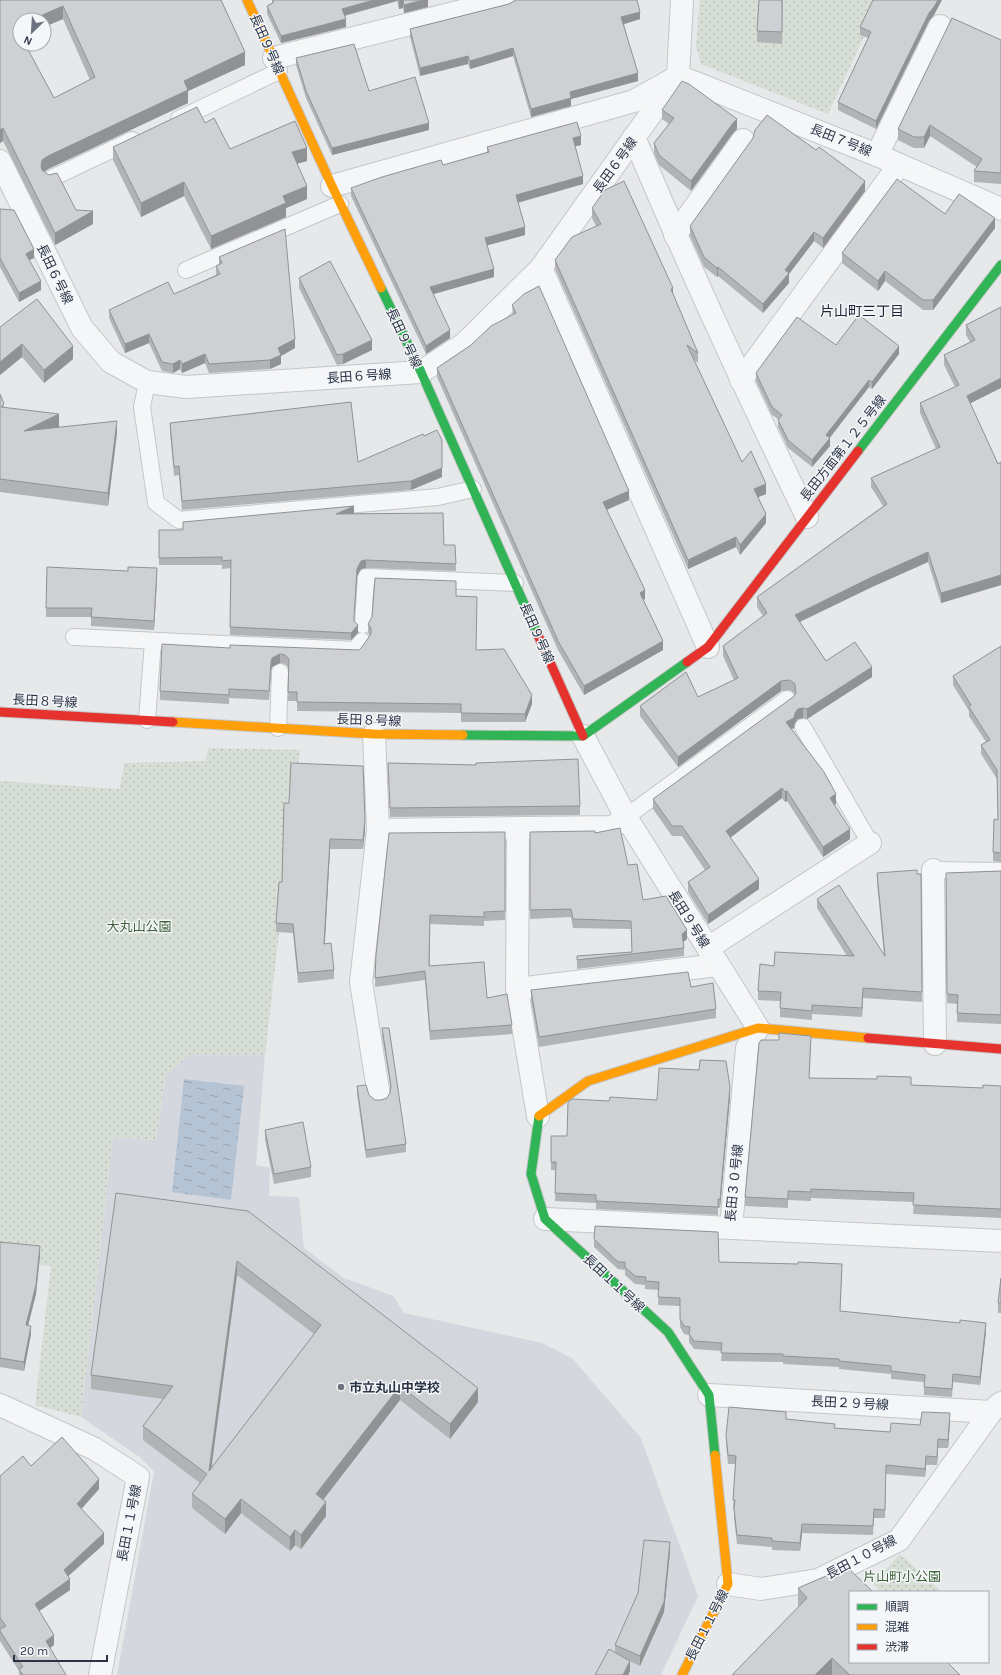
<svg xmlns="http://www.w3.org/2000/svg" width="1001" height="1675" viewBox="0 0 1001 1675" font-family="Karla,'Noto Sans JP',sans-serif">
	<defs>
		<pattern id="green-dots" width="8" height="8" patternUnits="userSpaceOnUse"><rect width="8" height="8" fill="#d6ded6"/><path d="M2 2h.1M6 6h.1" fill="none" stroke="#b8bfb9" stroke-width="1.8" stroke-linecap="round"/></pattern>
		<pattern id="water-ripples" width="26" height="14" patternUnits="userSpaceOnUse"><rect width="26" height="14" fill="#b4c4d5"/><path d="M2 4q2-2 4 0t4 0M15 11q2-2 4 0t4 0" fill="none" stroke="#93a0af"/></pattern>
	</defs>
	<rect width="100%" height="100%" fill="#e6e8ea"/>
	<path fill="#d4d7dd" d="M191 1054 265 1055 256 1165 270 1168 269 1196 299 1197 304 1248 344 1278 393 1296 404 1313 542 1343 572 1358 641 1438 698 1596 661 1675H117L154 1472 141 1458 81 1417 113 1137 156 1140 166 1075Z"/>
	<g fill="url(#green-dots)">
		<path d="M700 0H881L828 114 701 64 696 46Z"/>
		<path d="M208 748 300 750 265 1055 191 1054 166 1075 156 1140 113 1137 81 1417 35 1405 51 1266 0 1262V781L120 789 124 763 206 761Z"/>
		<path d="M900 1554 942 1592H881L873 1584Z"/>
	</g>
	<path fill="url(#water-ripples)" d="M184 1079 244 1086 231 1200 172 1192Z"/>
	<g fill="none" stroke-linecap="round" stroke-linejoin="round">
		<g stroke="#c4c6c8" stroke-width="18">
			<g id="lane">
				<path d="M179 119 279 71"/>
				<path d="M50 179 132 140"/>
				<path d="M186 270 340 204"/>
				<path d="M147 382 142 407 156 503 179 520 438 497 473 489"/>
				<path d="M363 625 366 577 515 583"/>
				<path d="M74 637 355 650 362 641"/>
				<path d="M147 720 153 641"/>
				<path d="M803 727 870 843"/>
				<path d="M278 728 280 672"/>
				<path d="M626 817 787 699"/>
				<path d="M933 870 1001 871"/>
			</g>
		</g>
		<g stroke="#c4c6c8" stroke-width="24">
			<g id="street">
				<path d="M274 58 506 0"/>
				<path d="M678 76 877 155 1001 209"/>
				<path d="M634 137C688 266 746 391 807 517"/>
				<path d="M877 155 940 26"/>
				<path d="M0 161 82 328 111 362 147 382 186 387 421 372 464 344 541 268 678 76 682 0"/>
				<path d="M332 186 634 101 672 80"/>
				<path d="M675 235 743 140"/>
				<path d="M541 268 708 647"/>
				<path d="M741 380 899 165"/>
				<path d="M374 734 378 830 361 982 379 1096"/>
				<path d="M518 828 517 989 538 1116"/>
				<path d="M378 830 613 827 626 817"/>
				<path d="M933 870 935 1044"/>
				<path d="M708 948 870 843"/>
				<path d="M517 989 718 965"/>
				<path d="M545 1219 731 1228 747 1048 758 1028 626 817 583 736"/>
				<path d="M731 1228 1001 1241"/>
				<path d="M709 1395 991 1412"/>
				<path d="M0 1405 95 1449 138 1477 100 1675"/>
				<path d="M728 1584 761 1589 818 1580 899 1540 991 1412 1001 1403"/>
			</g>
		</g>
		<g stroke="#c4c6c8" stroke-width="11">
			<g id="fast">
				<path d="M381 288 421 372 537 633"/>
				<path d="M858 451 1001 265"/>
				<path d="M463 735 583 736 687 662"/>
				<path d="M539 1116 531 1174 545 1219 668 1332 709 1395 715 1455"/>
			</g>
		</g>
		<g stroke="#c4c6c8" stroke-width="11">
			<g id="slow">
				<path d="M247 0 332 186 381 288"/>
				<path d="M173 722 374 734 463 735"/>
				<path d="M539 1116 588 1081 758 1028 868 1038"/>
				<path d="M682 1675 728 1584 715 1455"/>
			</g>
		</g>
		<g stroke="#c4c6c8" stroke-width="11">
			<g id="jam">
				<path d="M537 633 583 736"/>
				<path d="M687 662 708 647 858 451"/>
				<path d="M0 712 173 722"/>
				<path d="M868 1038 1001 1049"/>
			</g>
		</g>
		<use href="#lane" stroke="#f5f6f7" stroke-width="16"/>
		<use href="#street" stroke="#f5f6f7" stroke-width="22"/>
		<use href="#fast" stroke="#30b455" stroke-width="9"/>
		<use href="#slow" stroke="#ff9f0a" stroke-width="9"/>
		<use href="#jam" stroke="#e5322d" stroke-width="9"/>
	</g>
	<g fill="#b1b3b5" fill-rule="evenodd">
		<path d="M0 0H221L245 65 188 91V103L48 169 44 172 76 210 93 224 55 245 3 141 0 143ZM63 19 90 80 54 98 20 44V20H44V27Z"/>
		<path d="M272 0H428V7L404 13 403 8 399 9 397 1 345 16 346 27 281 43 267 14V6L272 3Z"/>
		<path d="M783 0 782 44 757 42V31Z"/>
		<path d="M514 1 640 19 624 24 638 81 571 99V106L531 117 513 56 470 69 468 64 420 76 410 37V29L509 4Z"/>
		<path d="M934 15 929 21 876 129 838 110V102L868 38 860 35V27Z"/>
		<path d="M1001 40V184L974 182V171L977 167 930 136 924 148H914L898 140V129Z"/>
		<path d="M296 58 369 91 429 130 332 155 306 98 296 65Z"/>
		<path d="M662 110 737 129 733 133 691 191 659 165 654 153V143L669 124 662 119Z"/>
		<path d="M205 123 230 149 307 161 297 164 307 199 286 208V217L211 249 184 196 141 217 113 160V147Z"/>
		<path d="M581 145 575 146 583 184 518 203 525 235 487 245 494 277 433 294 450 338 426 354 351 196V188L443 165 487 152V147Z"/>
		<path d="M865 191 823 248 814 241 789 274V283L763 313 718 276 717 277 704 267 690 236V226Z"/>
		<path d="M592 208 673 294 698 353V363L694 360 742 462 766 494 758 497 766 523 740 555 736 547 688 569 555 269V260L596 226 592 218Z"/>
		<path d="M0 209 34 258 29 260 41 290 19 302 0 267Z"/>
		<path d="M945 214 995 228 933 310H923L885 281 878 291 842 263V253Z"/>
		<path d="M219 257 295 348 281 356V364L270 369 209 373 205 363 182 373 180 369 173 373 162 371 149 343 125 353 109 318V310L174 294 216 275V266L219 264Z"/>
		<path d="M299 278 372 350 343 364 337 365 299 288Z"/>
		<path d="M512 305 629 500 607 510 645 599 643 600 663 650 584 695 558 650 437 377V368L471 345 513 315Z"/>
		<path d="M1001 307 970 404 998 464 1001 462V585L941 603 928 562 872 587 800 622 826 661 872 677 807 719 803 718 798 719 795 723 794 728 791 729 836 804 834 805 850 839 823 857 787 801 785 802 782 798 730 838 759 889 708 924 688 892V882L705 870 682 836H672L653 809V799L793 697 795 694 790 690 781 691 678 767 640 716V706L698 697 734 680 723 656V646L763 616 757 607V597L883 506 871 487V478L936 449 920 413V403L955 387 944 365V355L970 342 966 335V325Z"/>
		<path d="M0 327 73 359 44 383 22 357 0 375Z"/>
		<path d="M836 345 899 354 872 389 869 387 830 438V446L812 467 788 448 778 427V419L772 415 756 381V373Z"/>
		<path d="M0 394 4 407 59 427 117 433 108 506 0 492Z"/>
		<path d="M170 423 358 462 442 477 411 490 182 510 179 475 174 476 170 432Z"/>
		<path d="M354 514 444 545H455L456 571 366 568 361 569 357 576 354 619 358 633 351 640 230 635 231 568 222 569V565H159V530H183V522Z"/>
		<path d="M47 567 157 577 154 630 91 626V617H46Z"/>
		<path d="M456 596 476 650 532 704 525 722H461V713L297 711V701H288L289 668 285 664 280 663 272 667 271 671 269 700 229 698V704L160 700V691L230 648 359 650 362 647 370 636 368 633V624Z"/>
		<path d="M1001 646V862L993 861V852L998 819 997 779 981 754V745L986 742 969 716V711L953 685V676Z"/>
		<path d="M388 763 580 806V815L390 817Z"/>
		<path d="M284 803 365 830 363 849H330L325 944 334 970V979L298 983 293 933 276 932V923L282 882Z"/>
		<path d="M505 832V920L484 921V926L430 924V966L487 998 512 1025V1034L430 1040 425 980 375 987 376 955Z"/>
		<path d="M530 832 595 833 628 865 643 900 687 939 683 942 684 948V956L577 969V956L632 952 631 929 573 928 571 917 530 919Z"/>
		<path d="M1001 871V1024L957 1022V1004L947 1003 946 873Z"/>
		<path d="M877 873 921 874 922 1002 863 998 862 1017 812 1014V1020L780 1017V1001L758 1000V991L774 966 847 956 817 908V899L884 955 877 883Z"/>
		<path d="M691 987 716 1009V1018L539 1047 531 1000V990Z"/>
		<path d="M382 1028 406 1144V1152L366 1158 357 1094V1086L375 1100H381L387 1098 390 1093 391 1090 382 1036Z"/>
		<path d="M779 1040 811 1045 809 1078 911 1085 983 1088 1001 1086V1218L913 1214 914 1202 811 1198V1201L788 1200V1208L745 1206V1197Z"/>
		<path d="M730 1096 720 1208H718V1215L596 1209V1203L555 1201 556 1170H551V1136H567L609 1101 657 1100Z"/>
		<path d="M265 1130 311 1167V1177L274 1184 265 1140Z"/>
		<path d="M248 1211 478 1402 450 1439 400 1400 323 1500 326 1516 301 1549 295 1545 290 1551 241 1513 225 1534 192 1508V1494L200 1483 143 1440V1426L163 1399 91 1389V1375ZM237 1275 314 1334 211 1468Z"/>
		<path d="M594 1239 719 1262 842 1272 840 1311 986 1331 980 1385 953 1382 952 1397 924 1395V1382L891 1379V1374L839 1369V1367L783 1364V1362L721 1361 722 1351 694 1349 689 1342V1335L684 1334 680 1327V1306L658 1305 659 1290 645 1289V1285L635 1284 625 1275V1270L618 1269 594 1247Z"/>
		<path d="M0 1242 40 1255 36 1294 28 1325 31 1334 24 1371 0 1367Z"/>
		<path d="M1001 1278V1313H998V1303Z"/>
		<path d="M786 1420 835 1428 890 1432 920 1425 950 1422 948 1448H938L937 1465H926L925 1477 886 1474 885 1518H874L873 1535 802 1533 800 1551 772 1550V1547L737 1544 734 1518V1509H733L735 1464H728L726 1443V1435Z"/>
		<path d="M31 1466 99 1489 81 1509 104 1544 68 1576 70 1590 39 1611 54 1645 50 1648 66 1675H19V1671L0 1641V1629H1L0 1628V1476Z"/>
		<path d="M670 1552 664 1612 640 1666 630 1661V1671L628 1675H595L615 1652V1645Z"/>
		<path d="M798 1588 960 1675H732L798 1608Z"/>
	</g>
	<g fill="#909294">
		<path d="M374 0H397V1L342 16V9Z"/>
		<path d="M403 0V8L399 9V1Z"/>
		<path d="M423 0H428V7L404 13V5Z"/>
		<path d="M938 0H942L934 15 929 21 876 129V121L929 13Z"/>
		<path d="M63 6V19L44 27V20H31Z"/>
		<path d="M640 12V19L621 25V17Z"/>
		<path d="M346 19V27L281 43V36Z"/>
		<path d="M20 25V38L16 27Z"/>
		<path d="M513 48V56L470 69V61Z"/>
		<path d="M245 52V65L188 91V103L48 169 42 173 41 166 42 160 48 156 184 81Z"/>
		<path d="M468 56V64L420 76V68Z"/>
		<path d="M638 73V81L571 99V106L531 117V109L570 92Z"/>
		<path d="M737 119V129L733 133 691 191V181L733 123Z"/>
		<path d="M429 123V130L332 155V148Z"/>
		<path d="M930 125V136L924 148V137Z"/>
		<path d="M3 128V141L0 143V130Z"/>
		<path d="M581 136V145L573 147V138Z"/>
		<path d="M307 148V161L292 165V152Z"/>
		<path d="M583 176V184L516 203V195Z"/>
		<path d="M865 181V191L823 248V238Z"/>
		<path d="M184 182V196L141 217V203Z"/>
		<path d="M307 186V199L286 208V217L211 249V236L283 196Z"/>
		<path d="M93 211V224L55 245V233Z"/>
		<path d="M995 218V228L933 310V300Z"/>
		<path d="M525 227V235L485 246V238Z"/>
		<path d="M814 232V241L789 274V283L763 313V304L785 270Z"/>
		<path d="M34 249V258L26 262V254Z"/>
		<path d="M718 267V276L717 277V268Z"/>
		<path d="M494 269V277L430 295V287Z"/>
		<path d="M885 271V281L878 291V281Z"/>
		<path d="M41 281V290L19 302V293Z"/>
		<path d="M673 288V297L671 289Z"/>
		<path d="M450 330V338L426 354V346Z"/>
		<path d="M149 334V343L125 353V344Z"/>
		<path d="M295 339V348L281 356V364L270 369V360L278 348Z"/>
		<path d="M372 340V350L343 364V354Z"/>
		<path d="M22 344V357L0 375V362Z"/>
		<path d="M73 346V359L44 383V370Z"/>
		<path d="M899 346V354L872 389V382Z"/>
		<path d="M205 354V363L182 373V364Z"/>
		<path d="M180 360V369L173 373V364Z"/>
		<path d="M1001 378V388L967 405V396Z"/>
		<path d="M869 380V387L826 442 830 438V446L812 467V460L826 435Z"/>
		<path d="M59 414V427L24 431Z"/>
		<path d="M117 421V433L108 506V493Z"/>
		<path d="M442 468V477L411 490V481Z"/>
		<path d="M766 484V494L754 499V489Z"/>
		<path d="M629 491V500L603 511V502Z"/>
		<path d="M354 506V514H336Z"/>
		<path d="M766 514V523L740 555V545Z"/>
		<path d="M736 537V547L688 569V560Z"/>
		<path d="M928 552V562L872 587 795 624V615L872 577Z"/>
		<path d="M366 560V568L361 569 357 576 354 624 357 569 361 561Z"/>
		<path d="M157 568V577L154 630V621Z"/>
		<path d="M1001 575V585L941 603V593Z"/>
		<path d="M645 590V599L640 602V593Z"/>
		<path d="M358 625V633L351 640V633Z"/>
		<path d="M663 641V650L584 695V686Z"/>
		<path d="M280 654V663L272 667 271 671 269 700 271 662 272 658Z"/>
		<path d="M872 667V677L807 719V709Z"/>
		<path d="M781 681V691L678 767V757Z"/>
		<path d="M532 695V704L525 722V714Z"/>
		<path d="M803 708V718L798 719 795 723 794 728 786 732V722L798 709Z"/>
		<path d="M782 788V798L726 841V831Z"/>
		<path d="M787 791V801L785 802V792Z"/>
		<path d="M836 794V804L830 808V798Z"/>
		<path d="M365 820V830L363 849V840Z"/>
		<path d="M850 829V839L823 857V847Z"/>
		<path d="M330 839V849L324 953V944Z"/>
		<path d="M759 879V889L708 924V915Z"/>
		<path d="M687 930V939L682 943V934Z"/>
		<path d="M863 988V998L862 1017V1008Z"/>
		<path d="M730 1087V1096L720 1208V1200Z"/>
		<path d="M40 1246V1255L36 1294 26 1334V1325Z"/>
		<path d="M237 1261V1275L209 1486V1471Z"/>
		<path d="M986 1323V1331L980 1385V1377Z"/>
		<path d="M31 1326V1334L24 1371V1362Z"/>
		<path d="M400 1386V1400L316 1509V1494Z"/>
		<path d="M478 1388V1402L450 1439V1424Z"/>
		<path d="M950 1413V1422L948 1448V1440Z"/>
		<path d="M938 1439V1448L937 1465V1457Z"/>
		<path d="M926 1456V1465L925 1477V1469Z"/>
		<path d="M99 1479V1489L77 1514V1504Z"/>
		<path d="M241 1499V1513L225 1534V1519Z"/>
		<path d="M326 1502V1516L301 1549V1535Z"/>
		<path d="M802 1524V1533L800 1551V1543Z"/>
		<path d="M295 1530V1545L290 1551V1537Z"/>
		<path d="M104 1533V1544L64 1580V1570Z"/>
		<path d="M670 1542V1552L664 1612 640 1666V1656Z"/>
		<path d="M70 1579V1590L35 1614V1604Z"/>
		<path d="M54 1635V1645L46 1651V1641Z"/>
		<path d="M832 1658V1675H815Z"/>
		<path d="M630 1661V1671L628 1675H623Z"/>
	</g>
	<g fill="#ced0d3" stroke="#909294" fill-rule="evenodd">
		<path d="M0 0H221L245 52 184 81 188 90 48 156 42 160 41 166 42 170 49 175 57 173 76 210 93 211 55 233 3 128 0 130ZM63 6 95 77 54 98 25 44H20V35L16 27 20 25V20H31Z"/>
		<path d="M273 0H374L342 9 346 19 281 36 267 6 273 3Z"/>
		<path d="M399 0H423L404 5 403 0 399 1Z"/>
		<path d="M515 0H637L640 12 621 17 638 73 570 92 571 98 531 109 513 48 470 61 468 56 420 68 410 29 509 4 514 1Z"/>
		<path d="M759 0H782V32L757 31Z"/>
		<path d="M873 0H938L934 7 929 13 876 121 838 102 871 32 860 27Z"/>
		<path d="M952 18 1001 40V173L974 171 982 159 930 125 924 137H914L898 129Z"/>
		<path d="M354 44 369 91 415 77 429 123 332 148 306 91 296 58Z"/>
		<path d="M682 81 689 84 737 119 733 123 691 181 659 155 654 143 674 118 662 110Z"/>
		<path d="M197 107 205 123 214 118 230 149 295 121 307 148 292 152 307 186 283 196 286 203 211 236 184 182 141 203 113 147Z"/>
		<path d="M767 115 816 150 819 147 865 181 823 238 814 232 785 270 789 273 763 304 718 267 717 268 704 257 690 226 753 138 755 130Z"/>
		<path d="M577 122 581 136 573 138 583 176 516 195 525 227 485 238 494 269 430 287 450 330 426 346 351 188 382 177 441 160 443 165 489 152 487 147Z"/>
		<path d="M897 179 945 214 959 194 995 218 933 300H923L885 271 878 281 842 253Z"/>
		<path d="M624 181 673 288 671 289 698 353 687 345 742 462 751 451 766 484 754 489 766 514 740 545 736 537 688 560 555 260 572 237 601 224 592 208 605 190Z"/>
		<path d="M0 209 14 210 34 249 26 254 41 281 19 293 0 258Z"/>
		<path d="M285 229 295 339 278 348 281 355 270 360 209 364 205 354 182 364 180 360 173 364 162 362 149 334 125 344 109 310 168 282 174 294 220 274 216 266 222 263 219 257Z"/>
		<path d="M330 261 372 340 343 354 337 355 299 278Z"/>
		<path d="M539 286 629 491 603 502 645 590 640 593 663 641 584 686 558 641 437 368 471 345 491 326 516 313 512 305 524 294Z"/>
		<path d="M37 299 73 346 44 370 22 344 0 362V327Z"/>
		<path d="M1001 307V378L967 396 998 464 1001 462V575L941 593 928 552 872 577 795 615 826 661 855 642 872 667 807 709 803 708 798 709 795 713 794 718 786 722 824 772 836 794 830 798 850 829 823 847 787 791 785 792 782 788 726 831 759 879 708 915 688 882 710 867 682 826H672L653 799 793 697 796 693 795 684 790 680 781 681 678 757 640 706 686 672 698 697 738 678 723 646 767 613 757 597 887 504 871 478 940 447 920 403 959 385 944 355 975 340 966 325Z"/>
		<path d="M859 315 899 346 872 382 869 380 826 435 830 438 812 460 788 440 778 420 782 415 772 407 756 373 797 317 836 345Z"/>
		<path d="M0 394 4 404 1 407 59 414 24 431 117 421 108 493 0 479Z"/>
		<path d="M351 402 358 462 423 434 424 436 437 430 442 440V468L411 481 182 501 179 466 174 467 170 423Z"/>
		<path d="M354 506 336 514 443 513 444 545H455L456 564 366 560 361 561 357 569 354 617V621L358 625 351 633 230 627 231 560 222 561V557L159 558V530H183V522Z"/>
		<path d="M47 567 128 571V567L157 568 154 621 91 617 92 608H46Z"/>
		<path d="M375 578 456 581V596L477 597 476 650 504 649 532 695 525 714 461 713V704L297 702V692H288L289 659 285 655 280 654 272 658 271 662 269 691 229 689V695L160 691 162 644 230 648V645L359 650 362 647 371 634V628L368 624 372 617Z"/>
		<path d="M1001 646V853L993 852 994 819 998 820 997 770 981 745 990 740 969 707 971 705 953 676Z"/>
		<path d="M578 759 580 806 390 808 388 763 476 765V763Z"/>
		<path d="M291 763 363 766 365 820 363 840 330 839 324 944 331 943 334 970 298 973 293 924 276 923 279 882H282L284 803H289Z"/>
		<path d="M620 828 628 865 637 864 643 900 666 896 687 930 682 934 684 948 577 960V956L632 952 631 921 573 919 571 909 530 910V832L595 831V833Z"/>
		<path d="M505 832V911L484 912V917L430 915 429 966 484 962 487 998 507 994 512 1025 430 1031 425 971 375 978 376 955 389 833Z"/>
		<path d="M917 870V874H921L922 992 863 988 862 1008 812 1005V1011L780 1008 781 992 758 991 760 964 774 966 775 952 854 956 817 899 839 885 885 956 877 873Z"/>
		<path d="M1001 871V1015L957 1013 958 995 947 994 946 873Z"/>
		<path d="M688 972 691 987 713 983 716 1009 539 1037 531 990Z"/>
		<path d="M382 1028H389L406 1144 366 1150 357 1086 366 1085 369 1095 375 1100H381L387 1098 390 1093 391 1086Z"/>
		<path d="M779 1033 811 1036 809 1078 877 1079V1076L911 1077V1085L983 1088V1085L1001 1086V1209L913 1205 914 1193 811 1189V1192L788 1191V1199L745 1197 759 1043 761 1040H779Z"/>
		<path d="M700 1060 726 1061 730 1087 720 1200 718 1199V1207L596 1201V1195L555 1193 556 1162H551V1136H567L568 1102 572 1099 609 1101 610 1097 657 1100 659 1068 699 1070Z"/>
		<path d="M303 1122 311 1167 274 1174 265 1130Z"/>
		<path d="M116 1193 248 1211 478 1388 450 1424 400 1386 316 1494 326 1502 301 1535 295 1530 290 1537 241 1499 225 1519 192 1494 207 1474 143 1426 173 1386 91 1375ZM237 1261 321 1325 209 1471Z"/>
		<path d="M595 1226 718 1232 719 1262 798 1264V1262L842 1264 840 1311 960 1323V1320L986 1323 980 1377 953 1374 952 1389 924 1387 925 1375 891 1371V1366L839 1361V1359L783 1356V1354L721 1353 722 1343 694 1341 689 1334 690 1327 684 1326 680 1319V1298L658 1297 659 1282 645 1281 646 1277 635 1276 625 1267V1262H618L594 1239Z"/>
		<path d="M0 1242 40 1246 36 1285 26 1325 31 1326 24 1362 0 1358Z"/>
		<path d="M1001 1278V1303H998Z"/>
		<path d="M729 1407 786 1412V1419L835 1424 834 1428 890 1432 891 1423 920 1425 922 1412 950 1413 948 1440 938 1439 937 1457 926 1456 925 1469 886 1465 885 1510 874 1509 873 1526 802 1524 800 1543 772 1541V1538L737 1535 734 1509 735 1500H733L736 1456 728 1455 726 1435Z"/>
		<path d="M62 1437 99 1479 77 1504 104 1533 64 1570 70 1579 35 1604 54 1635 46 1641 66 1675H23L19 1669 23 1667 0 1631V1629L6 1626 0 1618V1476L23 1456 31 1466Z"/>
		<path d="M644 1540 670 1542 664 1602 640 1656 615 1645 638 1593Z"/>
		<path d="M847 1567 873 1592H850V1662H947L960 1675H850L832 1658 815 1675H732L807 1598 798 1588Z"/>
		<path d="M609 1649 630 1661 623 1675H595Z"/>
	</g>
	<circle fill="#6c737f" stroke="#f4f6f9" stroke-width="1.5" cx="341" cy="1387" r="4"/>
	<g text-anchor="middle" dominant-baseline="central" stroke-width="3" stroke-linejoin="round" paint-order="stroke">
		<g font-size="13" fill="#2b3445" stroke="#f4f6f9">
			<text transform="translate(267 44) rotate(66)">長田９号線</text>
			<text transform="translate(841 140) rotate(22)">長田７号線</text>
			<text transform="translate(615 165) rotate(-54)">長田６号線</text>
			<text transform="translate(55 274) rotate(64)">長田６号線</text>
			<text transform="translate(404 338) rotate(65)">長田９号線</text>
			<text transform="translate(359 376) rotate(-4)">長田６号線</text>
			<text transform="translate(843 448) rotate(-52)">長田方面第１２５号線</text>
			<text transform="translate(537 633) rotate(66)">長田９号線</text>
			<text transform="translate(45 701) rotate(3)">長田８号線</text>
			<text transform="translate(369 720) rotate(2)">長田８号線</text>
			<text transform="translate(689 919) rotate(58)">長田９号線</text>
			<text transform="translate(734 1183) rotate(-84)">長田３０号線</text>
			<text transform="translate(614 1283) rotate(43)">長田１１号線</text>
			<text transform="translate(850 1403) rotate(3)">長田２９号線</text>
			<text transform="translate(129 1523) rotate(-79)">長田１１号線</text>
			<text transform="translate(861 1557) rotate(-28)">長田１０号線</text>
			<text transform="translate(707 1625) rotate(-63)">長田１１号線</text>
		</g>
		<g font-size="13" fill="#3f6138" stroke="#f4f6f9">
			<text x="139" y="926">大丸山公園</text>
			<text x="902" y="1576">片山町小公園</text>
		</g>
		<g font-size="13" font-weight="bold" fill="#2b3445" stroke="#f4f6f9" text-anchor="start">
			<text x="349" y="1387">市立丸山中学校</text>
		</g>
		<g font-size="14" fill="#1d2536" stroke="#f4f6f9">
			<text x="862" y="311">片山町三丁目</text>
		</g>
	</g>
	<rect x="849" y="1591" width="140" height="72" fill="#f4f6f9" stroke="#a4a8b1"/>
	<rect x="857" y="1604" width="20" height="6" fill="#30b455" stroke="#a4a8b1"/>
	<text x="885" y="1611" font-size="12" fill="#2b3445">順調</text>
	<rect x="857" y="1624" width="20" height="6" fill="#ff9f0a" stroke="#a4a8b1"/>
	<text x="885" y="1631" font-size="12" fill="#2b3445">混雑</text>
	<rect x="857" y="1644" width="20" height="6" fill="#e5322d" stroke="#a4a8b1"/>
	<text x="885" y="1651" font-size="12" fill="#2b3445">渋滞</text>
	<g transform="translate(32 32) rotate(205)"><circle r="19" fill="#f4f6f9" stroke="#a4a8b1"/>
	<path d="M0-3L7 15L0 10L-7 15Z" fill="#6c737f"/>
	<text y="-6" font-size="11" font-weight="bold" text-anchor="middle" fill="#2b3445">N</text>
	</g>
	<path d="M14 1655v6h93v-6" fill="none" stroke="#2b3445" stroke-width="2"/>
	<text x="20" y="1655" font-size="12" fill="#2b3445" stroke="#f4f6f9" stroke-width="3" paint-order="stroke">20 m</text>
</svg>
